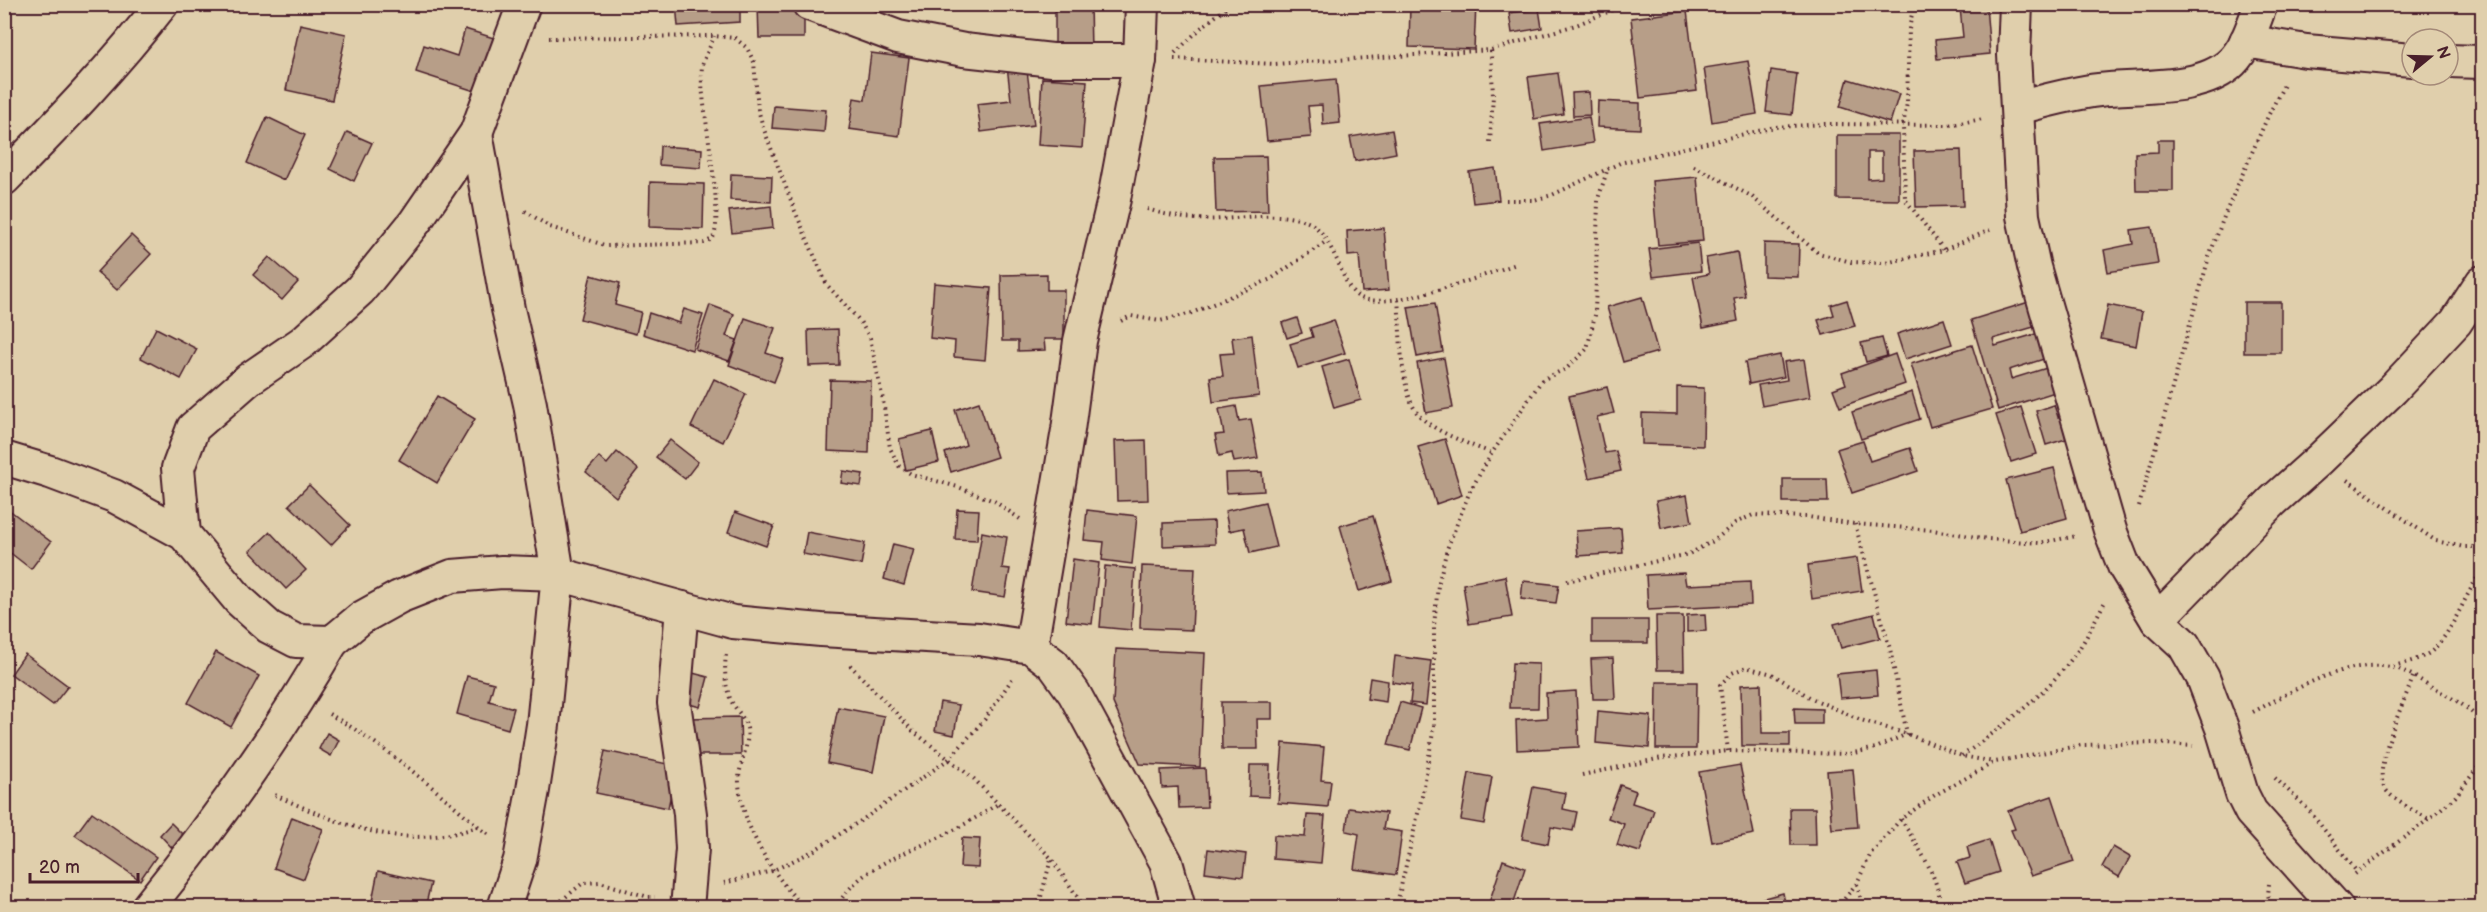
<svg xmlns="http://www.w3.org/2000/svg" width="2487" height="912" viewBox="0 0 2487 912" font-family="'Balsamiq Sans',sans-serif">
	<rect width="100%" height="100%" fill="#e0cfac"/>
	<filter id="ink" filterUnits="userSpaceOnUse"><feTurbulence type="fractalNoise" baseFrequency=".0167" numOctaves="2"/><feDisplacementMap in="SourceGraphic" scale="12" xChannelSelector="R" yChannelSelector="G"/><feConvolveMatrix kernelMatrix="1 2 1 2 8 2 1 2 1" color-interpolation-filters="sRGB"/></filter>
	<g filter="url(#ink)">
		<g fill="#b79e88" stroke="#4a1f2b" stroke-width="1.5" fill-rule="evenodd">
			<path d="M676 4H740V22L678 26Z"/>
			<path d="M758 4H804V38H759Z"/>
			<path d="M1055 4H1090L1091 51H1055Z"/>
			<path d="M1410 4H1476L1474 49 1409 47Z"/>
			<path d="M1986 6 1990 54 1937 59 1935 40 1963 37 1960 8Z"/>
			<path d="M1539 9 1542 28 1512 33 1509 13Z"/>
			<path d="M1687 11 1697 91 1640 98 1631 18Z"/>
			<path d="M300 24 346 34 332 100 286 90Z"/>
			<path d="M465 29 500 40 484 94 416 72 424 45 457 56Z"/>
			<path d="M871 53 909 58 899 136 849 129 854 98 865 100Z"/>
			<path d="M1748 61 1757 114 1712 122 1704 68Z"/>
			<path d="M1026 63 1034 125 981 132 977 104 1011 100 1007 66Z"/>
			<path d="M1771 70 1797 74 1792 115 1766 112Z"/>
			<path d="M1558 73 1564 114 1534 119 1528 77Z"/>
			<path d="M1042 78 1087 81 1082 148 1038 145Z"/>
			<path d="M1336 79 1340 123 1323 125 1322 105 1308 106 1311 137 1267 141 1261 86Z"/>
			<path d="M1848 79 1899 94 1890 123 1840 107Z"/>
			<path d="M1589 92 1590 115 1573 116 1572 93Z"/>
			<path d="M1598 101 1640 103V129L1597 127Z"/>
			<path d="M774 106 826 110 824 132 772 128Z"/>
			<path d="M267 117 305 135 284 180 247 163Z"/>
			<path d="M1589 117 1593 143 1544 151 1540 124Z"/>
			<path d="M1392 130 1396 153 1355 161 1350 137Z"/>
			<path d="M347 132 372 143 354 181 330 169Z"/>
			<path d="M1837 135H1899V200L1837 199ZM1868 152H1882V178L1868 179Z"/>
			<path d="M2158 140H2173V191H2136L2135 153 2158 152Z"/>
			<path d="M660 146 702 149 701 168 659 165Z"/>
			<path d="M1961 150 1963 206 1916 207 1914 151Z"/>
			<path d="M1266 156 1268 211 1216 212 1214 157Z"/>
			<path d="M1495 168 1499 200 1473 203 1469 172Z"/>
			<path d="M731 174 772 176 771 202 730 200Z"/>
			<path d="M1697 177 1703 241 1658 245 1652 181Z"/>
			<path d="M650 182 704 184 703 229 649 227Z"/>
			<path d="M771 206 773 228 732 233 729 211Z"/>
			<path d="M2152 227 2158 264 2108 272 2104 250 2133 244 2131 230Z"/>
			<path d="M1384 228 1389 290 1362 292 1359 255 1348 256 1347 231Z"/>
			<path d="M131 235 151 254 117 290 97 272Z"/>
			<path d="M1698 243 1701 271 1653 277 1649 249Z"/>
			<path d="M1764 243 1799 244 1798 277 1764 276Z"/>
			<path d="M1737 252 1745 296 1734 298 1738 321 1703 328 1693 277 1709 274 1706 258Z"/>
			<path d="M269 257 298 282 282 300 253 275Z"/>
			<path d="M1047 274V290H1064V339H1044L1045 350 1018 351V341H1002L1001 275Z"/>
			<path d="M591 275 620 283 615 305 641 312 636 334 580 319Z"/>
			<path d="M934 283 991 288 985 360 954 357 955 341 930 338Z"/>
			<path d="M1642 297 1658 352 1623 362 1607 307Z"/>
			<path d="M1847 300 1855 326 1823 335 1818 320 1834 315 1831 305Z"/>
			<path d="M2029 302 2037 326 1993 339 1995 346 2039 333 2047 358 2009 370 2011 379 2050 367 2058 391 1998 410 1971 320Z"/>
			<rect x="2244" y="302" width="37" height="51"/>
			<path d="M1435 303 1443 352 1417 357 1408 307Z"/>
			<path d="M710 305 734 314 726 336 737 340 729 361 695 349Z"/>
			<path d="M2108 305 2142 312 2136 346 2101 339Z"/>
			<path d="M684 309 703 315 692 350 643 334 649 313 679 323Z"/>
			<path d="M745 318 775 328 766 353 783 359 774 382 729 365Z"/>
			<path d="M1297 318 1302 333 1287 338 1282 323Z"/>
			<path d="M1944 319 1952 344 1905 359 1897 334Z"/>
			<path d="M1334 320 1345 353 1298 368 1290 344 1313 337 1310 328Z"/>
			<path d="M156 328 197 349 181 379 141 358Z"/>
			<path d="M838 329 839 365 809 366 808 330Z"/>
			<path d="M1252 335 1259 396 1213 402 1210 377 1223 376 1220 354 1234 353 1232 338Z"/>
			<path d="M1882 338 1887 356 1866 362 1861 343Z"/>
			<path d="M1972 345 1992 409 1930 427 1911 364Z"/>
			<path d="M1895 354 1905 384 1840 407 1833 389 1846 384 1842 373Z"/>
			<path d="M1780 355 1784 377 1749 384 1745 362Z"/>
			<path d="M1444 358 1453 408 1426 413 1417 363Z"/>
			<path d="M1349 359 1361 400 1334 408 1322 367Z"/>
			<path d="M1804 359 1810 397 1762 406 1758 385 1787 380 1784 362Z"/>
			<path d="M714 379 746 394 723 442 691 427Z"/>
			<path d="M830 380 871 381 869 453 828 451Z"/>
			<path d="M1607 387 1614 413 1597 417 1605 453 1616 451 1621 471 1589 478 1569 396Z"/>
			<path d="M1677 387 1704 388 1703 446 1642 444V413L1677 414Z"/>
			<path d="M1912 392 1920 419 1861 439 1852 412Z"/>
			<path d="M437 396 475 419 437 483 399 460Z"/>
			<path d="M979 402 997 457 951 472 945 453 966 445 955 410Z"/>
			<path d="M2054 405 2058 417 2068 414 2072 428 2064 430 2066 439 2046 445 2036 411Z"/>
			<path d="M1236 406 1239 421 1251 419 1258 458 1234 462 1232 453 1219 456 1215 435 1224 434 1219 409Z"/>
			<path d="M2021 407 2036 454 2011 462 1996 415Z"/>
			<path d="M932 431 939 462 906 470 899 439Z"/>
			<path d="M1445 439 1462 495 1436 504 1418 447Z"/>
			<path d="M670 440 698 462 685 479 656 457Z"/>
			<path d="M1146 440 1148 500 1117 501 1115 441Z"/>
			<path d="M1863 441 1870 461 1910 448 1918 471 1852 493 1837 449Z"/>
			<path d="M617 452 638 469 616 497 586 472 599 457 607 464Z"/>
			<path d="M2054 468 2067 518 2020 531 2006 480Z"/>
			<path d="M843 471 863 474 861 486 841 483Z"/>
			<path d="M1262 472 1264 491 1226 493 1225 473Z"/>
			<path d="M1783 479H1827L1828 502H1783Z"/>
			<path d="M309 485 350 525 331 545 289 505Z"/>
			<path d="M1687 495 1692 522 1661 528 1656 501Z"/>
			<path d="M1265 502 1276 547 1250 553 1244 528 1229 531 1225 511Z"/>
			<path d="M4 506 51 542 31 569 4 548Z"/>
			<path d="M957 509 979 510 977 540 955 539Z"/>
			<path d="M1087 510 1137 516 1132 564 1102 560 1104 542 1084 540Z"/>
			<path d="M735 512 774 526 766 546 728 532Z"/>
			<path d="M1373 516 1392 581 1359 591 1340 526Z"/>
			<path d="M1214 521 1215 544 1163 546V523Z"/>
			<path d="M1621 528 1623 553 1578 556 1576 531Z"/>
			<path d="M270 532 306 570 286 589 250 551Z"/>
			<path d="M807 532 865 543 861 565 803 554Z"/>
			<path d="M982 532 1007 537 1002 568 1010 569 1005 597 972 592Z"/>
			<path d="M893 544 914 549 904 585 884 579Z"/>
			<path d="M1857 558 1862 591 1812 599 1808 565Z"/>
			<path d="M1073 559 1099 563 1092 624 1066 621Z"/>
			<path d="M1105 566 1135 569 1131 630 1100 627Z"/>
			<path d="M1142 566 1195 568 1192 630 1140 628Z"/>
			<path d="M1684 573 1686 585 1750 582 1751 605 1648 610 1646 575Z"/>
			<path d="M1505 576 1512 617 1469 624 1463 584Z"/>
			<path d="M1523 581 1559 585 1556 603 1521 599Z"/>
			<path d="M1705 614 1706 631 1687 632V615Z"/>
			<path d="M1874 614 1880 638 1841 648 1834 624Z"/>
			<path d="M1656 616H1683L1684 670H1657Z"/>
			<rect x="1592" y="620" width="56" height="23"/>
			<path d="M1116 649 1205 653 1200 767 1140 764 1113 703Z"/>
			<path d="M216 652 259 676 231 727 188 703Z"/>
			<path d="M25 654 68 686 53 705 11 674Z"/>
			<path d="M1395 656 1431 661 1426 705 1410 703 1412 685 1392 682Z"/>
			<path d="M1613 658 1615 699H1593L1591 659Z"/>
			<path d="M1512 663 1539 664 1538 708H1510Z"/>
			<path d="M1876 670 1878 695 1840 698 1837 674Z"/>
			<path d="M689 672 708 677 700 707 682 702Z"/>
			<path d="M467 676 494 683 489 701 514 708 508 729 457 714Z"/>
			<path d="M1370 678 1388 681 1386 702 1367 699Z"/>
			<path d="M1657 682H1697L1696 749H1656Z"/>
			<path d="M1761 684 1762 733H1790V746H1742L1741 685Z"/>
			<path d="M1576 691 1579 747 1517 750 1516 720 1547 718 1546 693Z"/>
			<path d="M940 702 959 705 954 735 935 731Z"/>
			<path d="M1221 702H1272V719H1257L1258 749H1222Z"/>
			<path d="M1400 702 1421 708 1410 750 1388 745Z"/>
			<path d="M838 707 884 716 873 772 827 763Z"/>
			<path d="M1794 708 1822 709V724H1795Z"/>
			<path d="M1598 711 1651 716 1649 748 1596 743Z"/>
			<path d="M740 717 741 755H687V718Z"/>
			<path d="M327 733 339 740 331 756 319 749Z"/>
			<path d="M1283 743 1324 747 1321 780 1331 781 1328 807 1278 803Z"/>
			<path d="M605 751 677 766 668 808 596 793Z"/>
			<path d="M1250 765H1270L1269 797 1249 796Z"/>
			<path d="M1740 765 1754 834 1712 842 1699 772Z"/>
			<path d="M1205 768 1207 807 1179 808 1178 787 1162 788 1161 770Z"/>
			<path d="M1853 769 1858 827 1832 829 1827 771Z"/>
			<path d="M1469 773 1492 777 1484 824 1461 820Z"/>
			<path d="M1620 785 1636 791 1632 803 1654 810 1640 852 1617 845 1624 824 1608 818Z"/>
			<path d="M1533 787 1566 793 1563 809 1577 812 1573 831 1551 827 1548 844 1522 839Z"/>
			<path d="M2052 796 2074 862 2031 876 2011 830 2015 829 2008 811Z"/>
			<path d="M1349 808 1386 813 1383 829 1402 832 1396 875 1354 869 1359 834 1346 831Z"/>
			<path d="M1790 808H1815L1816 845H1791Z"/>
			<path d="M92 812 156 857 140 880 75 835Z"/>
			<path d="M1307 815 1325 816 1321 863 1273 859 1274 835 1305 837Z"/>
			<path d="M292 817 323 829 304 879 274 868Z"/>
			<path d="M171 823 187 839 174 850 160 835Z"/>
			<path d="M962 838 980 839 978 868 960 867Z"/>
			<path d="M1989 840 1999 872 1965 883 1957 862 1970 858 1967 847Z"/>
			<path d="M2113 847 2130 857 2119 877 2102 867Z"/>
			<path d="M1208 849 1246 854 1243 877 1205 872Z"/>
			<path d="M1503 860 1525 868 1512 908H1493L1488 906Z"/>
			<path d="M378 871 431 883 425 908H390L372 901Z"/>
			<path d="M1783 893 1786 908H1727Z"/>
		</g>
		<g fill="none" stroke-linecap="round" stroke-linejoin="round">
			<g stroke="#4a1f2b" stroke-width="36">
				<g id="minor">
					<path d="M809 4 898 37 964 50 1052 60H1140"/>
					<path d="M2016 4 2014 55 2023 216 2034 267 2110 530 2124 566 2157 620 2184 645 2203 678 2222 728 2242 794 2251 812 2337 908"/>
					<path d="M2246 41 2306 51 2412 60"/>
					<path d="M2448 61 2482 62"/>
					<path d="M2018 108C2044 101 2072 93 2099 90 2138 85 2202 92 2232 62 2247 47 2253 24 2261 4"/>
					<path d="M476 133 508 309 530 404 558 574 543 725 533 790 520 860 504 908"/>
					<path d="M4 179C59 123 114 66 162 4"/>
					<path d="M4 458 50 472 114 496 184 534 239 600 269 627 296 641 332 642 361 618 399 597 452 576 502 572 558 574 733 622 821 630 979 639 1031 647 1053 664 1074 693 1166 862 1179 908"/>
					<path d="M184 534 178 468 193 428 249 379 303 342 360 290 415 222 476 133 524 4"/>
					<path d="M682 608 674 703 690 814 692 849 687 908"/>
					<path d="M2157 620 2273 501 2319 460 2393 389 2456 322 2482 282"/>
					<path d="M1031 647 1068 430 1080 341 1114 199 1140 60 1142 4"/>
					<path d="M147 908C215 824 278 735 332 642"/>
				</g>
			</g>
			<g stroke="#4a1f2b" stroke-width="4" stroke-dasharray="1.5 4.5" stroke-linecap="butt">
				<path d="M1914 4 1909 29 1907 103 1903 126 1905 199 1944 250"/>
				<path d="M549 38 714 36 735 38 747 48 754 62 758 109 763 127 795 211 827 285 859 320 870 338 883 400 890 448 899 466 911 474 958 487 994 501 1020 519"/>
				<path d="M1175 53 1202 27 1231 4"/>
				<path d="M1174 59 1274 64 1491 50 1576 25 1627 4"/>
				<path d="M1490 142 1493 96 1491 50"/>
				<path d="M1694 166 1751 196 1818 253 1851 262 1885 263 1944 250 1990 230"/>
				<path d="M1506 200H1534L1552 195 1620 163 1775 127 1825 124 1948 125 1983 119"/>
				<path d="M1147 209C1163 214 1180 218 1196 219 1232 222 1270 209 1305 221 1321 226 1329 244 1336 258 1342 270 1345 284 1355 294 1378 317 1487 274 1516 264"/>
				<path d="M525 211 550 227 607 246 704 243C705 243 712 239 712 239 727 221 698 97 702 67 704 57 711 46 714 36"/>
				<path d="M1398 300C1401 331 1399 390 1418 414 1430 430 1473 446 1492 453"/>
				<path d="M1121 321 1131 316 1160 321 1192 313 1271 279 1327 241"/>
				<path d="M2347 480 2436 541 2464 547H2482"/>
				<path d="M2139 506 2209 257 2225 214 2269 114 2285 83"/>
				<path d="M1567 581 1689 554 1715 540 1735 523 1753 515 1808 517 1855 524 1933 530 1988 539 2039 543 2077 536"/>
				<path d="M726 655C724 670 725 691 733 704 738 712 745 719 747 728 750 747 738 764 739 783 741 826 775 879 805 908"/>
				<path d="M850 665 913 731 974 779 1051 858 1085 908"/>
				<path d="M2393 666C2405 663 2422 659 2432 651 2453 632 2465 594 2482 571"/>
				<path d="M2413 677C2405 701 2373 765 2384 787 2391 800 2417 812 2429 819"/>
				<path d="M2253 712C2293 691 2343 659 2390 667 2406 669 2422 682 2436 689 2453 699 2472 708 2482 725"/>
				<path d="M329 714C389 747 438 793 490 836"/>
				<path d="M1728 751 1720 685 1732 673 1746 667 1772 674 1811 698 1861 720 1907 734 1962 756 1994 762"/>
				<path d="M1962 756C2003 726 2046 695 2076 653 2088 637 2096 617 2106 600"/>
				<path d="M1582 775 1662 758 1728 751 1849 754 1876 748 1907 734 1890 649 1855 524"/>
				<path d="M2275 778 2308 809 2357 872"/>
				<path d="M275 795C328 819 384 844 443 835 455 834 467 830 478 827"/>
				<path d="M1901 819C1917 846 1939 876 1941 908"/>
				<path d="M2355 874 2429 819 2455 797 2482 762"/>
				<path d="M724 883 772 871 813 851 862 820 949 759 985 719 1012 679"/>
				<path d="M1857 884 1863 908"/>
				<path d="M2269 884 2268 895 2271 908"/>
				<path d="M552 908 583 883 600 882 648 897H655"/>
				<path d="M836 908C859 865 905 855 946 834 964 825 981 815 998 804"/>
				<path d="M1038 908 1051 859"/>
				<path d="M1396 908 1423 792 1434 726V626L1438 585 1447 549 1470 491 1492 453 1542 380 1567 368 1587 349 1595 315 1598 199 1608 168"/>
				<path d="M1837 908 1857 883 1871 853 1901 819 1935 795 1995 762 2082 745 2153 743 2193 746"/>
			</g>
			<use href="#minor" stroke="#e0cfac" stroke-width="32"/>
		</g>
	</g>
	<rect width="2487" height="912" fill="none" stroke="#e0cfac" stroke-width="24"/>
	<rect x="12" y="12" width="2463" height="888" fill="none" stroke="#4a1f2b" stroke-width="2" filter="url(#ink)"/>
	<g transform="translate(2430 57) rotate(71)"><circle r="28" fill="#e0cfac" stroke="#a48978" stroke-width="1.5"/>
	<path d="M0-4.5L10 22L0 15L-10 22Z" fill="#4a1f2b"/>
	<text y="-9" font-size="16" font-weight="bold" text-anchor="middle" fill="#4a1f2b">N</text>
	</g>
	<path d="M30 873v9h108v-9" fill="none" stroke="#4a1f2b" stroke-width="3"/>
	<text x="39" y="873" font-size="18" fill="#4a1f2b" stroke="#e0cfac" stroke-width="4.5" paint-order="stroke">20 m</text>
</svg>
